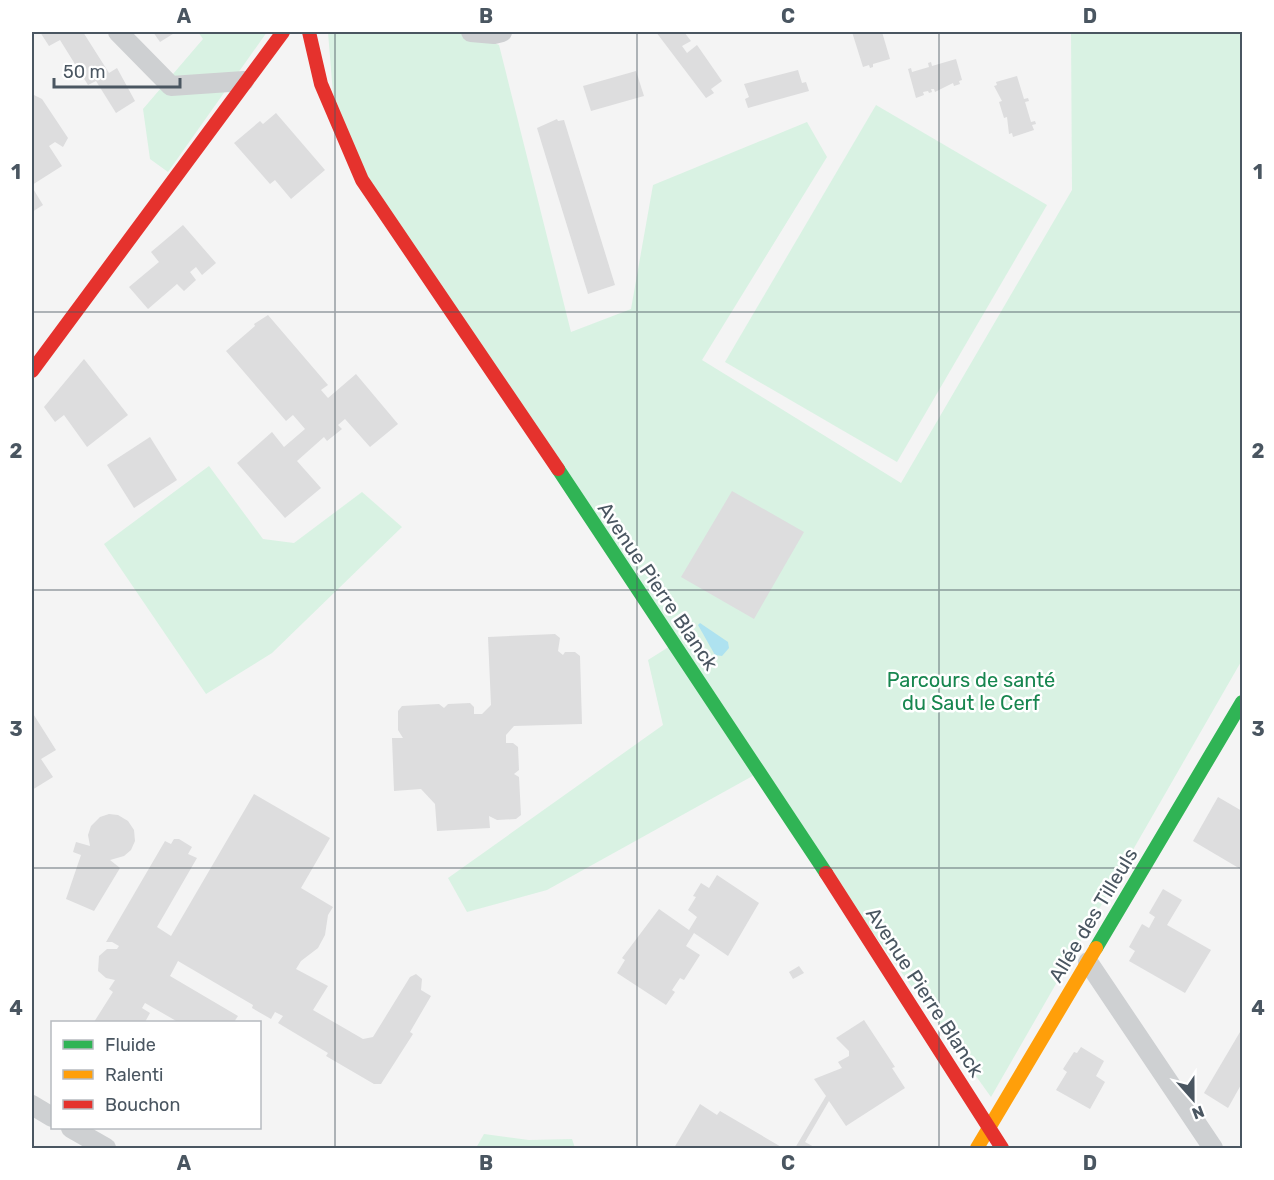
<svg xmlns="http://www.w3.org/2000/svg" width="1274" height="1180" viewBox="0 0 1274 1180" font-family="Rubik,sans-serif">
	<rect width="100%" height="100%" fill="#f4f4f4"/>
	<g fill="#d9f2e3">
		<path d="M198 32H267L168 172 150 159 143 109 203 39Z"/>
		<path d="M328 32H468L499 45 571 332 631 309 653 185 807 122 827 157 702 360 901 483 1072 190 1071 32H1242V660L991 1097 758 773 547 890 467 912 448 878 663 725 648 660 675 643 402 248 334 106Z"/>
		<path d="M876 105 1047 205 897 462 725 362Z"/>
		<path d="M209 466 263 539 294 543 362 492 402 527 272 653 206 694 104 544Z"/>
		<path d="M484 1134 529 1140 572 1139 575 1148H476Z"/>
	</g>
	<path fill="#aee2f0" d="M700 623 728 642 729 648 722 656 715 655 698 625Z"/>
	<g fill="#ddddde">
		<path d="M40 32H83L109 73 117 68 135 101 116 113 96 81 88 85 60 40 49 46Z"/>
		<path d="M153 32H176L160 42Z"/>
		<path d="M656 32H684L691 41 682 46 687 53 697 45 722 81 711 89 714 93 706 98Z"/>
		<path d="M852 32H882L890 59 873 64V67L870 68 869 65 863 67Z"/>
		<path d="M956 59 962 80 959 81 960 84 954 86 953 83 935 92 934 89H931L932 92 929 93 928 91 923 92 924 95 916 98 908 69 911 68 912 72 929 67 928 63 931 62 932 66Z"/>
		<path d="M798 70 802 83 806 82 809 91 748 108 745 99 749 97 744 84Z"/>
		<path d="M636 71 644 96 591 111 583 86Z"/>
		<path d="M1017 76 1024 99 1028 98 1029 101 1025 102 1031 122 1035 121 1036 124 1032 125 1034 130 1013 137 1012 133 1009 134 1007 117 1004 118 999 102 1002 101 994 86 997 85 996 82Z"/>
		<path d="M32 94 42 99 68 138 63 147 55 142 49 146 62 166 32 185Z"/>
		<path d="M276 113 325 170 291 199 275 180 270 184 234 143 260 121 263 124Z"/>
		<path d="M557 119 558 121 564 120 615 285 588 294 537 128Z"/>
		<path d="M32 187 43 205 32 212Z"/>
		<path d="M183 225 216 263 202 275 196 267 190 272 196 280 184 291 177 284 148 309 129 287 159 262 151 252Z"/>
		<path d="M268 315 328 385 321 390 328 398 356 374 398 424 370 447 345 419 338 425 342 429 327 441 324 437 297 461 321 488 285 518 237 463 272 432 284 447 305 429 293 415 286 421 226 351 255 326 254 324Z"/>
		<path d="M84 359 128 415 87 447 64 415 55 422 44 407Z"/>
		<path d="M150 437 177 480 134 508 107 465Z"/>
		<path d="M732 491 804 532 754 619 681 577Z"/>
		<path d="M555 634 560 638 558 651 563 655 565 652H575L580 656 582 724 514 726 506 735V743H513L518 747 519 770 514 774 519 777 521 815 516 819 497 820 489 816 490 828 437 831 435 804 421 789 394 791 392 738H403L398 730V711L402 706 439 704 444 708 448 704 470 703 474 707V714H482L491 705 488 637Z"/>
		<path d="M32 712 56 750 41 759 53 777 32 790Z"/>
		<path d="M254 794 330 838 301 888 333 907 328 915 325 935 318 948 301 961 296 969 328 986 313 1010 363 1039 373 1037 410 977 416 974 422 979 421 990 431 996 410 1032 413 1034 381 1084H374L326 1056 328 1053 278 1023 283 1016 275 1012 271 1019 252 1008 253 1005 178 961 170 976 238 1016 234 1022H178L145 1003 142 1008 150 1013 145 1022H94L113 992 109 989 115 980 106 978 98 971 99 956 107 949H117L119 946 112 942H106L165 841 171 844 174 839H179L192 847 188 854 197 858 157 927 171 936Z"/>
		<path d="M1218 797 1242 811V870L1193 841Z"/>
		<path d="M109 814 118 815 128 821 134 830 135 841 131 850 124 856 110 860 120 868 94 911 66 899 81 855 73 852 76 842 90 846 88 835 91 826 100 817Z"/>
		<path d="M717 875 759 903 728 956 694 933 686 946 700 955 684 980 680 978 672 990 675 992 666 1005 617 973 625 960 622 958 659 909 689 930 697 917 688 910 696 897 693 896 701 883 709 888Z"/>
		<path d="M1163 889 1182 900 1167 925 1211 950 1185 993 1129 961 1135 951 1129 947 1142 924 1149 928 1155 917 1149 913Z"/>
		<path d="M799 966 804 973 793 979 789 972Z"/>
		<path d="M864 1020 895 1067 892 1068 905 1088 846 1126 829 1101 805 1142 816 1148H795L826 1096 814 1079 842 1068 838 1062 849 1056V1051L836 1038Z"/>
		<path d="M1240 1032 1242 1033V1083L1228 1108 1204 1093Z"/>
		<path d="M1081 1047 1104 1061 1096 1076 1105 1082 1090 1109 1056 1090 1067 1072 1063 1069 1074 1052 1077 1053Z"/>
		<path d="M700 1104 717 1115 720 1111 783 1148H674Z"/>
	</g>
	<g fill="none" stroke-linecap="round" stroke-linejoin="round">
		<g stroke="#ced0d2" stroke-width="20">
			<path d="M118 32 171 86 244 81"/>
			<path d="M471 32 494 34 502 32"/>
			<path d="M1088 962 1213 1148"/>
			<path d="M32 1105 52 1117"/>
			<path d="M71 1128 106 1148"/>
		</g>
		<g stroke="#30b455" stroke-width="14">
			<path d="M558 469 826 873"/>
			<path d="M1096 948 1242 702"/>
		</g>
		<path stroke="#ff9f0a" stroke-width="14" d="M977 1148 1096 948"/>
		<g stroke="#e5322d" stroke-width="14">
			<path d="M309 32 321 84 362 180 558 469"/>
			<path d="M32 371 283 32"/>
			<path d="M826 873 1002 1148"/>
		</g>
	</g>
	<path fill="none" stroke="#4a5661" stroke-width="1.5" stroke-opacity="0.55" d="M335 32V1148M637 32V1148M939 32V1148M32 312H1242M32 590H1242M32 868H1242"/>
	<g text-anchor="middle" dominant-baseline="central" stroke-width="5" stroke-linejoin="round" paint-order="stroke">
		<g font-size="20" fill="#4a5661" stroke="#fff">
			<text transform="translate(658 586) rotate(56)">Avenue Pierre Blanck</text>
			<text transform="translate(1093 915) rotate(-59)">Allée des Tilleuls</text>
			<text transform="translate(925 992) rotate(57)">Avenue Pierre Blanck</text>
		</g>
		<g font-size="20" fill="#17864f" stroke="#fff">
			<text x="971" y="680">Parcours de santé<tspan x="971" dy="23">du Saut le Cerf</tspan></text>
		</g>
	</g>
	<rect width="1274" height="1180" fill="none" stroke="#ffffff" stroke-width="66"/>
	<rect x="51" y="1021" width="210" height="108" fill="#ffffff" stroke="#b7bbc0" stroke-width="1.5"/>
	<rect x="63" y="1040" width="30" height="9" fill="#30b455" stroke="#b7bbc0" stroke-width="1.5"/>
	<text x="105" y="1051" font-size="18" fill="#4a5661">Fluide</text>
	<rect x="63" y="1070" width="30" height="9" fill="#ff9f0a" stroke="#b7bbc0" stroke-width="1.5"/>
	<text x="105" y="1081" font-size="18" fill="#4a5661">Ralenti</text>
	<rect x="63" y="1100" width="30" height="9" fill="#e5322d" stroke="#b7bbc0" stroke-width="1.5"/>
	<text x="105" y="1111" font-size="18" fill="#4a5661">Bouchon</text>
	<g transform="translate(1193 1099) rotate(159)" stroke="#ffffff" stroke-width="4.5" paint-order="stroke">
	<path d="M0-4.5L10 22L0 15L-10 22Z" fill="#4a5661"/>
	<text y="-9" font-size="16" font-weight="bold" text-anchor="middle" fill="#4a5661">N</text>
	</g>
	<path d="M54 78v9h126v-9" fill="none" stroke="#4a5661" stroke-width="3"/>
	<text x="63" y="78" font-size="18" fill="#4a5661" stroke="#ffffff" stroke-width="4.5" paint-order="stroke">50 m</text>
	<rect x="33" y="33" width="1208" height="1114" fill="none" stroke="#4a5661" stroke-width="2"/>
	<g font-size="20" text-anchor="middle" font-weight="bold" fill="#4a5661">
		<text x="184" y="23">A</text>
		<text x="486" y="23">B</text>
		<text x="788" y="23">C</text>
		<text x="1090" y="23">D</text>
		<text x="16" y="179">1</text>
		<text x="1258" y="179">1</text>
		<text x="16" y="458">2</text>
		<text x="1258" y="458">2</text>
		<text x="16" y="736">3</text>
		<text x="1258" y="736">3</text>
		<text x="16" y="1015">4</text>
		<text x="1258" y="1015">4</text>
		<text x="184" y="1170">A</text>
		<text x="486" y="1170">B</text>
		<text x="788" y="1170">C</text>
		<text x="1090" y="1170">D</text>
	</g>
</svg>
